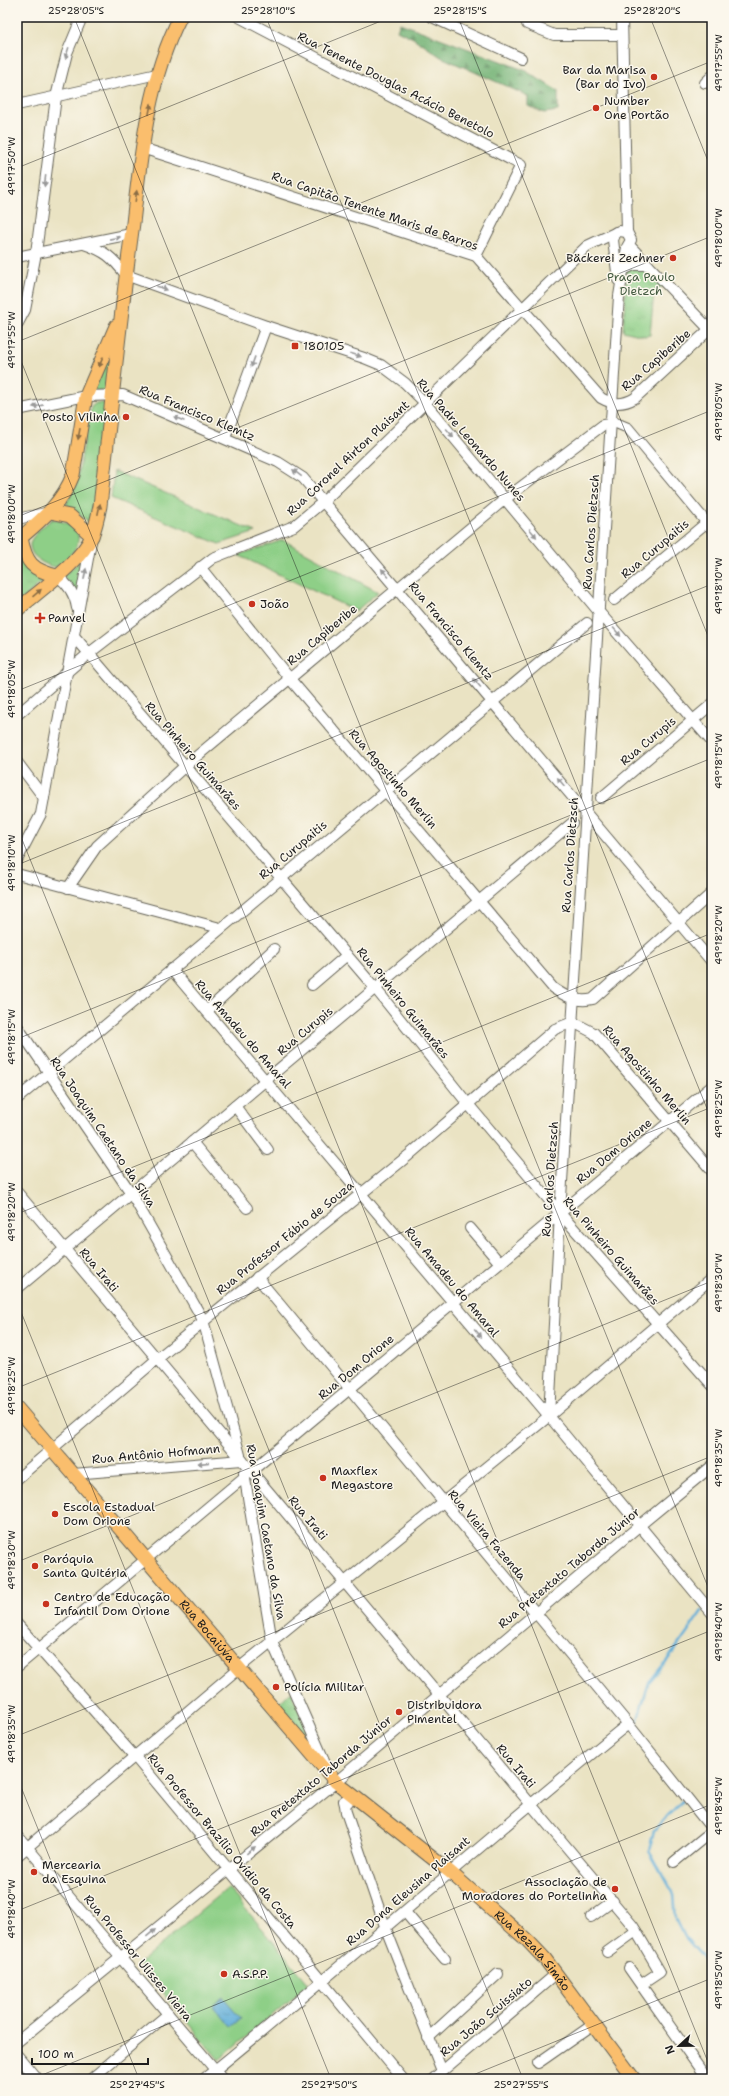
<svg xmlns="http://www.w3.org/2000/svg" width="729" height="2096" viewBox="0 0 729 2096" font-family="'Shantell Sans',sans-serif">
	<defs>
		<pattern id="forest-firs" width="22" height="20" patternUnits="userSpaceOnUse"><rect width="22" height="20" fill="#72b274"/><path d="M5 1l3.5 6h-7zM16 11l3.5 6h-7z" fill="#5d905e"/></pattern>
		<pattern id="park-tufts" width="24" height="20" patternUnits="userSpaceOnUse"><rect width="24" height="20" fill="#8ecf87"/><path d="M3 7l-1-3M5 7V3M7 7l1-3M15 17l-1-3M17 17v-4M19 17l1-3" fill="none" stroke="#7ab174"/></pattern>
		<pattern id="water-ripples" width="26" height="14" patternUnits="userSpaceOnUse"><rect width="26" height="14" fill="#60aed9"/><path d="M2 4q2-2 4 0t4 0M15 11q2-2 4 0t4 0" fill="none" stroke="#4e8daf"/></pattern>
	</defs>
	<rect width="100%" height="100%" fill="#fbf7ec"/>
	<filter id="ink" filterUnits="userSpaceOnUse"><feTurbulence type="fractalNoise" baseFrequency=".025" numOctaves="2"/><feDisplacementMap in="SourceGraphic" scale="8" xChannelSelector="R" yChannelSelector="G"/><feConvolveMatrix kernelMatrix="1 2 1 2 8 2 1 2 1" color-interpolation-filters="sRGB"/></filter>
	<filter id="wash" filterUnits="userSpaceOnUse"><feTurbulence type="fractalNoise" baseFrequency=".012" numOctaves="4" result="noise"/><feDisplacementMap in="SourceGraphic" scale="16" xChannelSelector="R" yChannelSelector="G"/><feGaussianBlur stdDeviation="0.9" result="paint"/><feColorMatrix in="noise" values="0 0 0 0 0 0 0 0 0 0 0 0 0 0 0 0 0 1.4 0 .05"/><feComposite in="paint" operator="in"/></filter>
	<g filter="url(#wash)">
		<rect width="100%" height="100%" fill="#eae3c3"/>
		<g fill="#8ecf87" stroke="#557652">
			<path d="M117 335 110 390 93 391Z"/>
			<path d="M96 403H103L107 407 95 507 90 523 66 504 76 485 91 407Z"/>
			<path d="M114 471 256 532 219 544 111 498Z"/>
			<path d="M52 519C91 526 82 550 56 567 43 566 21 551 34 536 39 529 46 524 52 519Z"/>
			<path d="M283 540 378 592 356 611 238 555Z"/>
			<path d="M85 557 78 598 63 576Z"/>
			<path d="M228 1888 309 1984 219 2060 138 1964Z"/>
		</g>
		<path fill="url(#forest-firs)" stroke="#476748" d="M400 23 524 70 558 91V111L544 113 528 106V96L441 57 413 38 397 30Z"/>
		<g fill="url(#park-tufts)" stroke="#557652">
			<path d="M628 249 664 286 654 292 650 335 644 336 623 331Z"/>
			<path d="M17 549 47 577 17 604Z"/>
			<path d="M291 1691 313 1744 279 1704Z"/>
		</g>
		<path fill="url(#water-ripples)" stroke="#3e657a" d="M223 1997 241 2018 231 2027 213 2005Z"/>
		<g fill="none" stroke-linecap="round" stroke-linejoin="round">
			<g stroke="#60aed9" stroke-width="2.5">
				<path d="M637 1722 649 1682 669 1658 702 1611"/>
				<path d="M682 1801 654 1830 649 1851 674 1895 676 1919 685 1937 712 1968"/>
			</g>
		</g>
	</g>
	<g filter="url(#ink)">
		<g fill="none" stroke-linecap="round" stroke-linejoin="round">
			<g stroke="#646256" stroke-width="12">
				<g id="minor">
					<path d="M239 17 521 165 476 256"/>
					<path d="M432 17 521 58"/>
					<path d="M527 24 554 35H622"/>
					<path d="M705 83 712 76"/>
					<path d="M17 105 157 74"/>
					<path d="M142 148 476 256 601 398C613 405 623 405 635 398L712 327"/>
					<path d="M616 232 613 240 618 280"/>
					<path d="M84 244C105 251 112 257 126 275L266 326 364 358 381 365 405 383 425 403 599 612 712 742"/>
					<path d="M629 245 712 332"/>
					<path d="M17 257 131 234"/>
					<path d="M623 270 634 265H648"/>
					<path d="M17 325 25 310 36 253 56 97 67 53 82 17"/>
					<path d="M17 410 86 396 123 395 278 462 303 478 712 962"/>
					<path d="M225 438 266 326"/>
					<path d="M17 519 50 512"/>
					<path d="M200 567 290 679 553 988C566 997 578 1003 593 999L712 893"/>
					<path d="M57 576C68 584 75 594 77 608"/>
					<path d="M614 600 712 518"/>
					<path d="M75 637 375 988 468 1104 560 1213 712 1385"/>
					<path d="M17 715 88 654 213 558 294 526 324 501 587 246 619 231 627 232"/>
					<path d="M17 762 44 798"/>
					<path d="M601 798 712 704"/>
					<path d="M17 860 41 814 91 542"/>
					<path d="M17 874 220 928"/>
					<path d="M68 888 97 846 185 766 505 499 603 425 616 423 628 428 712 529"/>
					<path d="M171 969 549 1416 712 1613"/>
					<path d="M312 985 347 955"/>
					<path d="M207 1011 274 949"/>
					<path d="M17 1026 131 1193 203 1320 240 1455"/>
					<path d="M17 1099 587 623"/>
					<path d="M235 1106 268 1150"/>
					<path d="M192 1142 247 1208"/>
					<path d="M17 1192 633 1926 660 1972 642 1984"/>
					<path d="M470 1228 499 1262"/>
					<path d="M257 1277 628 1724 712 1829"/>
					<path d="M17 1289 572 823"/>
					<path d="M549 1416 560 1213 619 296 627 247 631 240 627 232 622 17"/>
					<path d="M244 1473 272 1642 327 1767"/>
					<path d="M73 1474 242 1460"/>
					<path d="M17 1479 157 1359 409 1155 555 1029 573 1022 594 1033 712 1171"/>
					<path d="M17 1624 135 1757 403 2079"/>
					<path d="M17 1667 712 1086"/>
					<path d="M345 1805 344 1801 346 1800 348 1802 345 1805 346 1812 386 1929 442 2071"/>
					<path d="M17 1835 223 2079"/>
					<path d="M17 1856 239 1668 549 1416 712 1278"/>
					<path d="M674 1862 712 1831"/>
					<path d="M405 1912 445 1959"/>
					<path d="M591 1917 613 1901"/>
					<path d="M607 1952 636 1931"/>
					<path d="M629 1968 707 2079"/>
					<path d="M428 2038 498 1974"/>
					<path d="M17 2042 336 1782 639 1526 712 1466"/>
					<path d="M17 2055 37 2079"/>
					<path d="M538 2063 594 2024"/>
					<path d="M91 2079 168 2014"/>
					<path d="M204 2079C347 1963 485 1840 628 1724"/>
					<path d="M433 2079 556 1974"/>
				</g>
			</g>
			<g stroke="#646256" stroke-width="15">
				<g id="major">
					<path d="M50 512 70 516 92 536"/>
					<path d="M21 538C26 563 32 570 57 576"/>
					<path d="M17 541C39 522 62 504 73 475L86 396 116 326"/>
					<path d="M17 610C39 591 81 562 92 536 96 526 98 516 100 506 111 411 120 317 133 223 141 153 148 80 180 17"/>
					<path id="s1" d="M17 1408 336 1782 450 1872 528 1941 545 1959 634 2079"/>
				</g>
			</g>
			<use href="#minor" stroke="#fff" stroke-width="10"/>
			<use href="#major" stroke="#fabe6d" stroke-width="13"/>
		</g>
		<defs><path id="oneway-solid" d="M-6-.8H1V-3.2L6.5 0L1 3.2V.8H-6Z"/></defs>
		<g fill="#999">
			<use href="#oneway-solid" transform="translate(67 53) rotate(108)"/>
			<use href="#oneway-solid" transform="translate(45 181) rotate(97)"/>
			<use href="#oneway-solid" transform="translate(115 238) rotate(-11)"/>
			<use href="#oneway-solid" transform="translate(162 288) rotate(20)"/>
			<use href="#oneway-solid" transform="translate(356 355) rotate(18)"/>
			<use href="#oneway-solid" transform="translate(253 362) rotate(110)"/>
			<use href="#oneway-solid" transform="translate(38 406) rotate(169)"/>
			<use href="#oneway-solid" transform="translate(179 419) rotate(-157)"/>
			<use href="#oneway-solid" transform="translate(450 433) rotate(50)"/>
			<use href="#oneway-solid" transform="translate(297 473) rotate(-142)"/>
			<use href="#oneway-solid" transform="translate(533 533) rotate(50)"/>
			<use href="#oneway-solid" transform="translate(385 573) rotate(-131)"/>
			<use href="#oneway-solid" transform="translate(85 574) rotate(-79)"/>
			<use href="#oneway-solid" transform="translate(617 632) rotate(49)"/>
			<use href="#oneway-solid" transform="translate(477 683) rotate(-130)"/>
			<use href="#oneway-solid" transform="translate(561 782) rotate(-130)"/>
			<use href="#oneway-solid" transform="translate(478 1333) rotate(50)"/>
			<use href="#oneway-solid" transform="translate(203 1463) rotate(175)"/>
			<use href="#oneway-solid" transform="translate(251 1850) rotate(-39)"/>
			<use href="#oneway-solid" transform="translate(151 1933) rotate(-39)"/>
		</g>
		<g fill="#8b6d44">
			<use href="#oneway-solid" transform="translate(150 109) rotate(-79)"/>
			<use href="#oneway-solid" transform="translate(136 196) rotate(-82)"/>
			<use href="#oneway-solid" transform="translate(101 362) rotate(113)"/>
			<use href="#oneway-solid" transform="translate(79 434) rotate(100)"/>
			<use href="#oneway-solid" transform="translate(99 509) rotate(-78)"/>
			<use href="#oneway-solid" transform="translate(37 593) rotate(-41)"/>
		</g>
	</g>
	<path fill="none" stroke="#1c1c1c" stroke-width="1" stroke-opacity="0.45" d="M74 17 712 1597M266 17 712 1121M458 17 712 646M650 17 712 171M17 168 391 17M17 342 712 61M17 351 712 2072M17 517 712 236M17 691 712 410M17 827 523 2079M17 865 712 584M17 1039 712 758M17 1214 712 933M17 1302 331 2079M17 1388 712 1107M17 1562 712 1281M17 1736 712 1456M17 1777 139 2079M17 1911 712 1630M32 2079 712 1804M463 2079 712 1978"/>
	<g fill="#c8321e" stroke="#fbf7ec" stroke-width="1.5">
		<circle cx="654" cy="77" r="4"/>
		<circle cx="596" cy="108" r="4"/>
		<circle cx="673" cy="258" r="4"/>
		<rect x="291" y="342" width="8" height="8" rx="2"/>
		<circle cx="126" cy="417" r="4"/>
		<circle cx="252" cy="604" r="4"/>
		<path d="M38 612h4v4h4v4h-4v4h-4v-4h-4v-4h4z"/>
		<circle cx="323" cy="1478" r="4"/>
		<circle cx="55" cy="1514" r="4"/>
		<circle cx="35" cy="1566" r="4"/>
		<circle cx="46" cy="1604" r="4"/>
		<circle cx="276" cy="1687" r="4"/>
		<circle cx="399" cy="1712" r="4"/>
		<circle cx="34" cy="1872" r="4"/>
		<circle cx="615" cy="1889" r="4"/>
		<circle cx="224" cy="1974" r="4"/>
	</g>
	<g text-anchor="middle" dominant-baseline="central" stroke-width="3" stroke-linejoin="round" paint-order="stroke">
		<g font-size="12" fill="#1c1c1c" stroke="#fbf7ec" text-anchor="start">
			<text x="646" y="70" text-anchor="end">Bar da Marisa<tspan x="646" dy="14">(Bar do Ivo)</tspan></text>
			<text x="604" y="101">Number<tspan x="604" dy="14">One Portão</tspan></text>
			<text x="665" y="258" text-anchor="end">Bäckerei Zechner</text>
			<text x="303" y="346">180105</text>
			<text x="118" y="417" text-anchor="end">Posto Vilinha</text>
			<text x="260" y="604">João</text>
			<text x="48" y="618">Panvel</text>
			<text x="331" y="1471">Maxflex<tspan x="331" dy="14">Megastore</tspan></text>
			<text x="63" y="1507">Escola Estadual<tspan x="63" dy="14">Dom Orione</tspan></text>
			<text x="43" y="1559">Paróquia<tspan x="43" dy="14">Santa Quitéria</tspan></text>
			<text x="54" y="1597">Centro de Educação<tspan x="54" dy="14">Infantil Dom Orione</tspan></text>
			<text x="284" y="1687">Polícia Militar</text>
			<text x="407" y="1705">Distribuidora<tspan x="407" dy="14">Pimentel</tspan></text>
			<text x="42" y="1865">Mercearia<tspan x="42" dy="14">da Esquina</tspan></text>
			<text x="607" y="1882" text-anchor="end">Associação de<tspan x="607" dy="14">Moradores do Portelinha</tspan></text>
			<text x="232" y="1974">A.S.P.P.</text>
		</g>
		<g font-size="12" fill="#1c1c1c" stroke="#fbf7ec">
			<text transform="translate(396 85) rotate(27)">Rua Tenente Douglas Acácio Benetolo</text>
			<text transform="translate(375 211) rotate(19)">Rua Capitão Tenente Maris de Barros</text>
			<text transform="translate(656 360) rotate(-41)">Rua Capiberibe</text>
			<text transform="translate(197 413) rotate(23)">Rua Francisco Klemtz</text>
			<text transform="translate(471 440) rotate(49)">Rua Padre Leonardo Nunes</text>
			<text transform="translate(348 458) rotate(-43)">Rua Coronel Airton Plaisant</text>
			<text transform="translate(591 532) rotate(-86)">Rua Carlos Dietzsch</text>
			<text transform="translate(655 549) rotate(-40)">Rua Curupaitis</text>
			<text transform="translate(451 631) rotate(50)">Rua Francisco Klemtz</text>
			<text transform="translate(322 635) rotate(-40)">Rua Capiberibe</text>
			<text transform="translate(648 741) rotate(-40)">Rua Curupis</text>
			<text transform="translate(193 756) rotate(49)">Rua Pinheiro Guimarães</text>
			<text transform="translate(393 779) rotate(49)">Rua Agostinho Merlin</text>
			<text transform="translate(293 850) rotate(-40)">Rua Curupaitis</text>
			<text transform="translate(570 855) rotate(-86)">Rua Carlos Dietzsch</text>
			<text transform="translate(403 1003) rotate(51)">Rua Pinheiro Guimarães</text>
			<text transform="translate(305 1031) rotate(-40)">Rua Curupis</text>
			<text transform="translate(243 1034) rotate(49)">Rua Amadeu do Amaral</text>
			<text transform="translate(647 1075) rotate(49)">Rua Agostinho Merlin</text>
			<text transform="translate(103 1132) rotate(56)">Rua Joaquim Caetano da Silva</text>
			<text transform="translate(614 1151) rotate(-40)">Rua Dom Orione</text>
			<text transform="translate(550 1179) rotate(-86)">Rua Carlos Dietzsch</text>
			<text transform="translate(285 1238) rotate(-39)">Rua Professor Fábio de Souza</text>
			<text transform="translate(611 1251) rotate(49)">Rua Pinheiro Guimarães</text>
			<text transform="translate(99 1270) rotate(50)">Rua Irati</text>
			<text transform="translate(452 1282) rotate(50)">Rua Amadeu do Amaral</text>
			<text transform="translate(356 1367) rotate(-40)">Rua Dom Orione</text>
			<text transform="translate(156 1454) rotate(-5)">Rua Antônio Hofmann</text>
			<text transform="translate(308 1518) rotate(50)">Rua Irati</text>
			<text transform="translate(266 1532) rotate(80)">Rua Joaquim Caetano da Silva</text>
			<text transform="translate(487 1535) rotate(50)">Rua Vieira Fazenda</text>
			<text transform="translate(569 1568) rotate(-40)">Rua Pretextato Taborda Júnior</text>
			<text stroke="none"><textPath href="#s1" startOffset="293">Rua Bocaiúva</textPath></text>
			<text transform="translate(516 1766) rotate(50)">Rua Irati</text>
			<text transform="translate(321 1776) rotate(-40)">Rua Pretextato Taborda Júnior</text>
			<text transform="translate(222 1841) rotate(50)">Rua Professor Brazílio Ovídio da Costa</text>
			<text transform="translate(408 1891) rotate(-41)">Rua Dona Eleusina Plaisant</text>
			<text stroke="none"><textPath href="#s1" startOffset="751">Rua Rezala Simão</textPath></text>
			<text transform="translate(138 1958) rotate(50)">Rua Professor Ulisses Vieira</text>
			<text transform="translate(486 2017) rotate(-40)">Rua João Scuissiato</text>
		</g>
		<g font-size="12" fill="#445b41" stroke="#fbf7ec">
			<text x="641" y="277">Praça Paulo<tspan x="641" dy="14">Dietzch</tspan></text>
		</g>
	</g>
	<rect width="729" height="2096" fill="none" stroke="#fbf7ec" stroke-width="44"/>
	<g transform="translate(679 2046) rotate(248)" stroke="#fbf7ec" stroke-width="3" paint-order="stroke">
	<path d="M0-3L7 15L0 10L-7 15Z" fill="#1c1c1c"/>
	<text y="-6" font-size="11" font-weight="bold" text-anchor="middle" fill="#1c1c1c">N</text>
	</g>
	<path d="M32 2058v6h116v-6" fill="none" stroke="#1c1c1c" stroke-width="2"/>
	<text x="38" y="2058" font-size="12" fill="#1c1c1c" stroke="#fbf7ec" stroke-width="3" paint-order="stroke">100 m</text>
	<rect x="22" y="22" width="685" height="2052" fill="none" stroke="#1c1c1c" stroke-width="1.5"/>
	<g font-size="10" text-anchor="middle" fill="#1c1c1c">
		<text x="76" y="14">25°28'05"S</text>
		<text x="268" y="14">25°28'10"S</text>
		<text x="460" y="14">25°28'15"S</text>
		<text x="652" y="14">25°28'20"S</text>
		<text transform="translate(718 63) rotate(-90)" y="4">49°17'55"W</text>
		<text transform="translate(11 166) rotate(-90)" y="4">49°17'50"W</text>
		<text transform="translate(718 238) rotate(-90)" y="4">49°18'00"W</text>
		<text transform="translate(11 340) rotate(-90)" y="4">49°17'55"W</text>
		<text transform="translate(718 412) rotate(-90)" y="4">49°18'05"W</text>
		<text transform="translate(11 514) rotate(-90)" y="4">49°18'00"W</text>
		<text transform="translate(718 586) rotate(-90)" y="4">49°18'10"W</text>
		<text transform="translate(11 689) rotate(-90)" y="4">49°18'05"W</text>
		<text transform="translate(718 761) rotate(-90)" y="4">49°18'15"W</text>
		<text transform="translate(11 863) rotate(-90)" y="4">49°18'10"W</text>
		<text transform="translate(718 935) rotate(-90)" y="4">49°18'20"W</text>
		<text transform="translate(11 1037) rotate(-90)" y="4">49°18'15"W</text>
		<text transform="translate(718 1109) rotate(-90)" y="4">49°18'25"W</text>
		<text transform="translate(11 1212) rotate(-90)" y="4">49°18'20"W</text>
		<text transform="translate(718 1283) rotate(-90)" y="4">49°18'30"W</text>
		<text transform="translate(11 1386) rotate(-90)" y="4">49°18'25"W</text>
		<text transform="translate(718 1458) rotate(-90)" y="4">49°18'35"W</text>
		<text transform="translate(11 1560) rotate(-90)" y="4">49°18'30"W</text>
		<text transform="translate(718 1632) rotate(-90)" y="4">49°18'40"W</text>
		<text transform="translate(11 1734) rotate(-90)" y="4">49°18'35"W</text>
		<text transform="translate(718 1806) rotate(-90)" y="4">49°18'45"W</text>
		<text transform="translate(11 1909) rotate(-90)" y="4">49°18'40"W</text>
		<text transform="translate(718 1980) rotate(-90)" y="4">49°18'50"W</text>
		<text x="137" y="2088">25°27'45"S</text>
		<text x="329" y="2088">25°27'50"S</text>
		<text x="521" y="2088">25°27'55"S</text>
	</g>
</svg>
